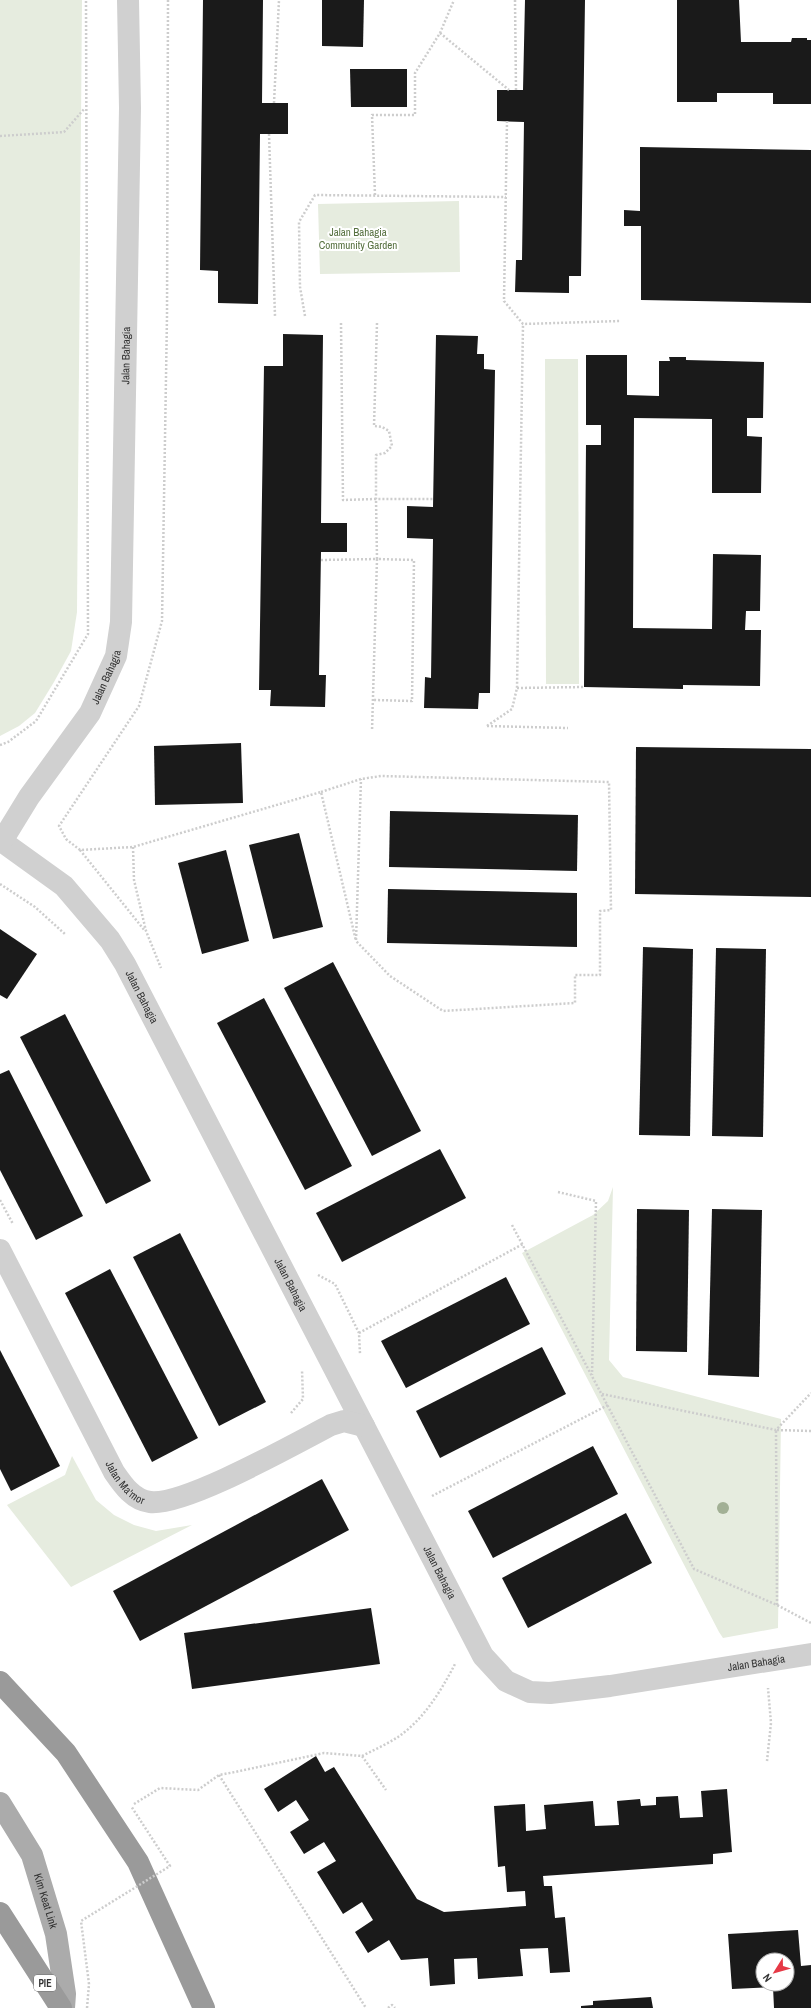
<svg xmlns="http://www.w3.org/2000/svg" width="811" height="2008" viewBox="0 0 811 2008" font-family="'Archivo Narrow',sans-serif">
	<rect width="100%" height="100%" fill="#fff"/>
	<g fill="#e6ecdf">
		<path d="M0 0H82L77 612 71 651 54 682 35 713 19 726 0 736Z"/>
		<path d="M459 201 460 272 320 274 318 204Z"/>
		<path d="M545 359H578L579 684H546Z"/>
		<path d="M613 1187 609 1360 623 1377 781 1419 778 1628 723 1638 719 1632 522 1253 593 1215 608 1201Z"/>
		<path d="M72 1456 96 1500 114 1515 134 1525 156 1531 192 1525 71 1587 7 1505 65 1475Z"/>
	</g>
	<g fill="#1a1a1a" fill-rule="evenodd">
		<path d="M203 0H263L262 103H288V134H260L258 304 218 303V271L200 270Z"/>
		<path d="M322 0H364L363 47 322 46Z"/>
		<path d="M525 0H585L581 276H569V293L515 292 516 260H522L524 122 497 121V90H523Z"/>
		<path d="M677 0H739L741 42H791L792 38H807V40H811V104H773V93H717V102H677Z"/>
		<path d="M350 69H407V107H351Z"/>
		<path d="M640 147 811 150V303L641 300V226H624V210L640 211Z"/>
		<path d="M283 334 323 335 321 523H347V552H321L319 675H326L325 707 270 706 271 690H259L264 366H283Z"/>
		<path d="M436 335 478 336 477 354H484V369L495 370 490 693H479L478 709 424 708 425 677 431 678 433 539 407 538V506L433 507Z"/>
		<path d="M586 355H627V395L659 396V361H670L669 357H686V360L764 362 763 418H747V436L762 437 761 493H712V419L634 418 633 628 712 629 713 554 761 555 760 611H746L745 630H761L760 686 683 685V689L584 687 586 445H601V425H586Z"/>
		<path d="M241 743 243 803 155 805 154 746Z"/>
		<path d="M636 747 811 749V897L635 894Z"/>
		<path d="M390 811 578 815 577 871 389 867Z"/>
		<path d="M299 833 323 927 273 939 249 845Z"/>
		<path d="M226 850 249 941 202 954 178 863Z"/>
		<path d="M388 889 577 893V947L387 943Z"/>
		<path d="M0 929 37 954 7 999 0 995Z"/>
		<path d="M643 947 693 949 690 1136 639 1135Z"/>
		<path d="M716 948 766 949 763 1137 712 1136Z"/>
		<path d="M333 962 421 1131 372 1156 284 988Z"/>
		<path d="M264 998 352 1166 305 1190 217 1023Z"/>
		<path d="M65 1014 151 1181 106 1204 20 1037Z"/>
		<path d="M9 1070 83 1216 36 1240 0 1170V1074Z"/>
		<path d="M440 1149 466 1198 342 1262 316 1213Z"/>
		<path d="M637 1209 689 1210 687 1352 636 1351Z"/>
		<path d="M712 1209 762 1210 759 1377 708 1375Z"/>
		<path d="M180 1233 266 1402 219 1426 133 1257Z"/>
		<path d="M110 1269 198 1438 152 1462 65 1293Z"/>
		<path d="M506 1277 530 1324 406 1388 381 1341Z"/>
		<path d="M542 1347 566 1394 440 1458 416 1411Z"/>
		<path d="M0 1350 60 1466 11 1491 0 1469Z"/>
		<path d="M593 1446 618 1494 493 1558 468 1511Z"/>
		<path d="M322 1479 349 1530 140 1641 113 1591Z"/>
		<path d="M626 1513 652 1563 528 1628 502 1578Z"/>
		<path d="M371 1608 380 1664 192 1689 184 1633Z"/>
		<path d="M316 1756 325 1772 334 1767 417 1899 444 1912 526 1906 525 1891 507 1892 505 1866 498 1867 494 1806 525 1804 526 1831 546 1829 544 1805 593 1801 595 1826 619 1825 617 1801 640 1799 641 1806 656 1805V1797L678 1796 680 1818 703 1817 701 1791 727 1789 732 1852 713 1854V1864L543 1876 544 1886H552L555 1918 565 1917 570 1972 550 1973 548 1948 520 1949 523 1976 478 1979 477 1958 454 1959 455 1984 430 1986 428 1958 401 1960 389 1940 368 1953 355 1932 373 1920 362 1902 343 1914 317 1872 336 1861 324 1842 304 1854 290 1832 309 1820 296 1800 278 1812 264 1789Z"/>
		<path d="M798 1930 801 1966 811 1965V2008H774L773 1987 732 1989 728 1934ZM763 1960H787V1984H763Z"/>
		<path d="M651 1997 653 2008H581V2006L593 2005V2001Z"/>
	</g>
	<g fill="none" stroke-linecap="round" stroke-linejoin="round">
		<g stroke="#cdcdcd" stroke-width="2.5" stroke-dasharray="2 2" stroke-linecap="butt">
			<path d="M168 0 167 316 162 621 139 706 59 826 66 839 80 850 133 847 321 792 356 941"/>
			<path d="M515 0 516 90"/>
			<path d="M440 33 509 90"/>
			<path d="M274 103 279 0"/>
			<path d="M507 121 504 301 523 324 621 321"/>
			<path d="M269 134 275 316"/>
			<path d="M0 136 64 132 85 108"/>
			<path d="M375 195 372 115H415V73L440 33 454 0"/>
			<path d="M305 316 300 287 299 222 315 195 506 197"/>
			<path d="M341 323 343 500 376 499 377 559 414 560 412 701 374 700"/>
			<path d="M377 323 374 426 382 427 389 431 392 446 385 453 376 455V499H434"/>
			<path d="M321 560 377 559 372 731"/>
			<path d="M517 688 584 687"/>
			<path d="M487 726 512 709 517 688 523 324"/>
			<path d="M487 726 568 728"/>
			<path d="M0 745 8 742 36 721 88 634 86 0"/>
			<path d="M321 792 361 779 381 776 609 782 611 910 600 911V975H575V1003L443 1011 390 976 356 941 361 779"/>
			<path d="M133 847 134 880 146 931 161 968"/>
			<path d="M80 850 145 931"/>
			<path d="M0 884 35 907 66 935"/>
			<path d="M558 1192 596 1201 592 1375"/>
			<path d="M0 1200 13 1224"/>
			<path d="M512 1225 694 1569 777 1605 811 1623"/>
			<path d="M318 1275 335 1284 359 1333 360 1354"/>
			<path d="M359 1333 523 1244"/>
			<path d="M602 1394 776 1430 811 1393"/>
			<path d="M291 1413 303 1399 302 1370"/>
			<path d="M432 1496 608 1405"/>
			<path d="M777 1605 776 1430 811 1431"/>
			<path d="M362 1756C374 1750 387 1744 398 1737 424 1719 441 1691 455 1664"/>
			<path d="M767 1761 771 1723 768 1688"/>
			<path d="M219 1775 366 2008"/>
			<path d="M134 1804 160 1788 198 1790 219 1775 235 1772 324 1753 362 1756 386 1790"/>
			<path d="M388 2008 392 2005 395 2008"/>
		</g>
		<g stroke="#d0d0d0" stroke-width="22">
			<path id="s1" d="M0 840 64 886 110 940 125 964 483 1656 506 1681 530 1692 550 1693 610 1686 811 1654"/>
			<path id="s2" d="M2 841 29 797 90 713 116 656 121 622 130 108 128 0"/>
			<path id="s3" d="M0 1250 114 1472C123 1485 133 1500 150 1502 185 1506 296 1443 331 1425L344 1421 364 1426"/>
		</g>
		<path stroke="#ababab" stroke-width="22" id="s4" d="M0 1803 32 1855 56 1934 65 1994 64 2008"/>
		<g stroke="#9a9a9a" stroke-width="22">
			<path d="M0 1682 66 1753 138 1862 204 2008"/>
			<path d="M0 1913 61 2008"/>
		</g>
		<path stroke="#cdcdcd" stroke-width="2.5" stroke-dasharray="2 2" stroke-linecap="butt" d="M87 2008 89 1984 81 1921 170 1866 131 1806"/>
	</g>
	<circle fill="#a2b095" cx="723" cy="1508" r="6"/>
	<g text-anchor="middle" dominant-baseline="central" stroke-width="4" stroke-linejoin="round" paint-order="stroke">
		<rect fill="#fff" stroke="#707070" stroke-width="1" x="34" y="1975" width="22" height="16" rx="3"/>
		<g font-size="10" font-weight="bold" fill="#333">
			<text x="45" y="1983">PIE</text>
		</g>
		<g font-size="11" fill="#56703f" stroke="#fff">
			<text x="358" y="232">Jalan Bahagia<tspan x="358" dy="13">Community Garden</tspan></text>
		</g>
		<g font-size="11" fill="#333" stroke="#fff">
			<text stroke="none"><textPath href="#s2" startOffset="519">Jalan Bahagia</textPath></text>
			<text stroke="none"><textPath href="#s2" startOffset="195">Jalan Bahagia</textPath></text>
			<text stroke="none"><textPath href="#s1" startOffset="215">Jalan Bahagia</textPath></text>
			<text stroke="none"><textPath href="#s1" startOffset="539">Jalan Bahagia</textPath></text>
			<text stroke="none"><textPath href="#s3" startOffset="265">Jalan Ma'mor</textPath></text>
			<text stroke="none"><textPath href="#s1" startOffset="863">Jalan Bahagia</textPath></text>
			<text stroke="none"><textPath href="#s1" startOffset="1246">Jalan Bahagia</textPath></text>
			<text stroke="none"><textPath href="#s4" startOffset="109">Kim Keat Link</textPath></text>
		</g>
	</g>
	<g transform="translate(775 1972) rotate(233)"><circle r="19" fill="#ffffff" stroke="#adadad"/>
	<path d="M0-3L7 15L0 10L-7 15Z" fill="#e63946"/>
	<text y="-6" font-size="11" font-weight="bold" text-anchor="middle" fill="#333333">N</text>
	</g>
</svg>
